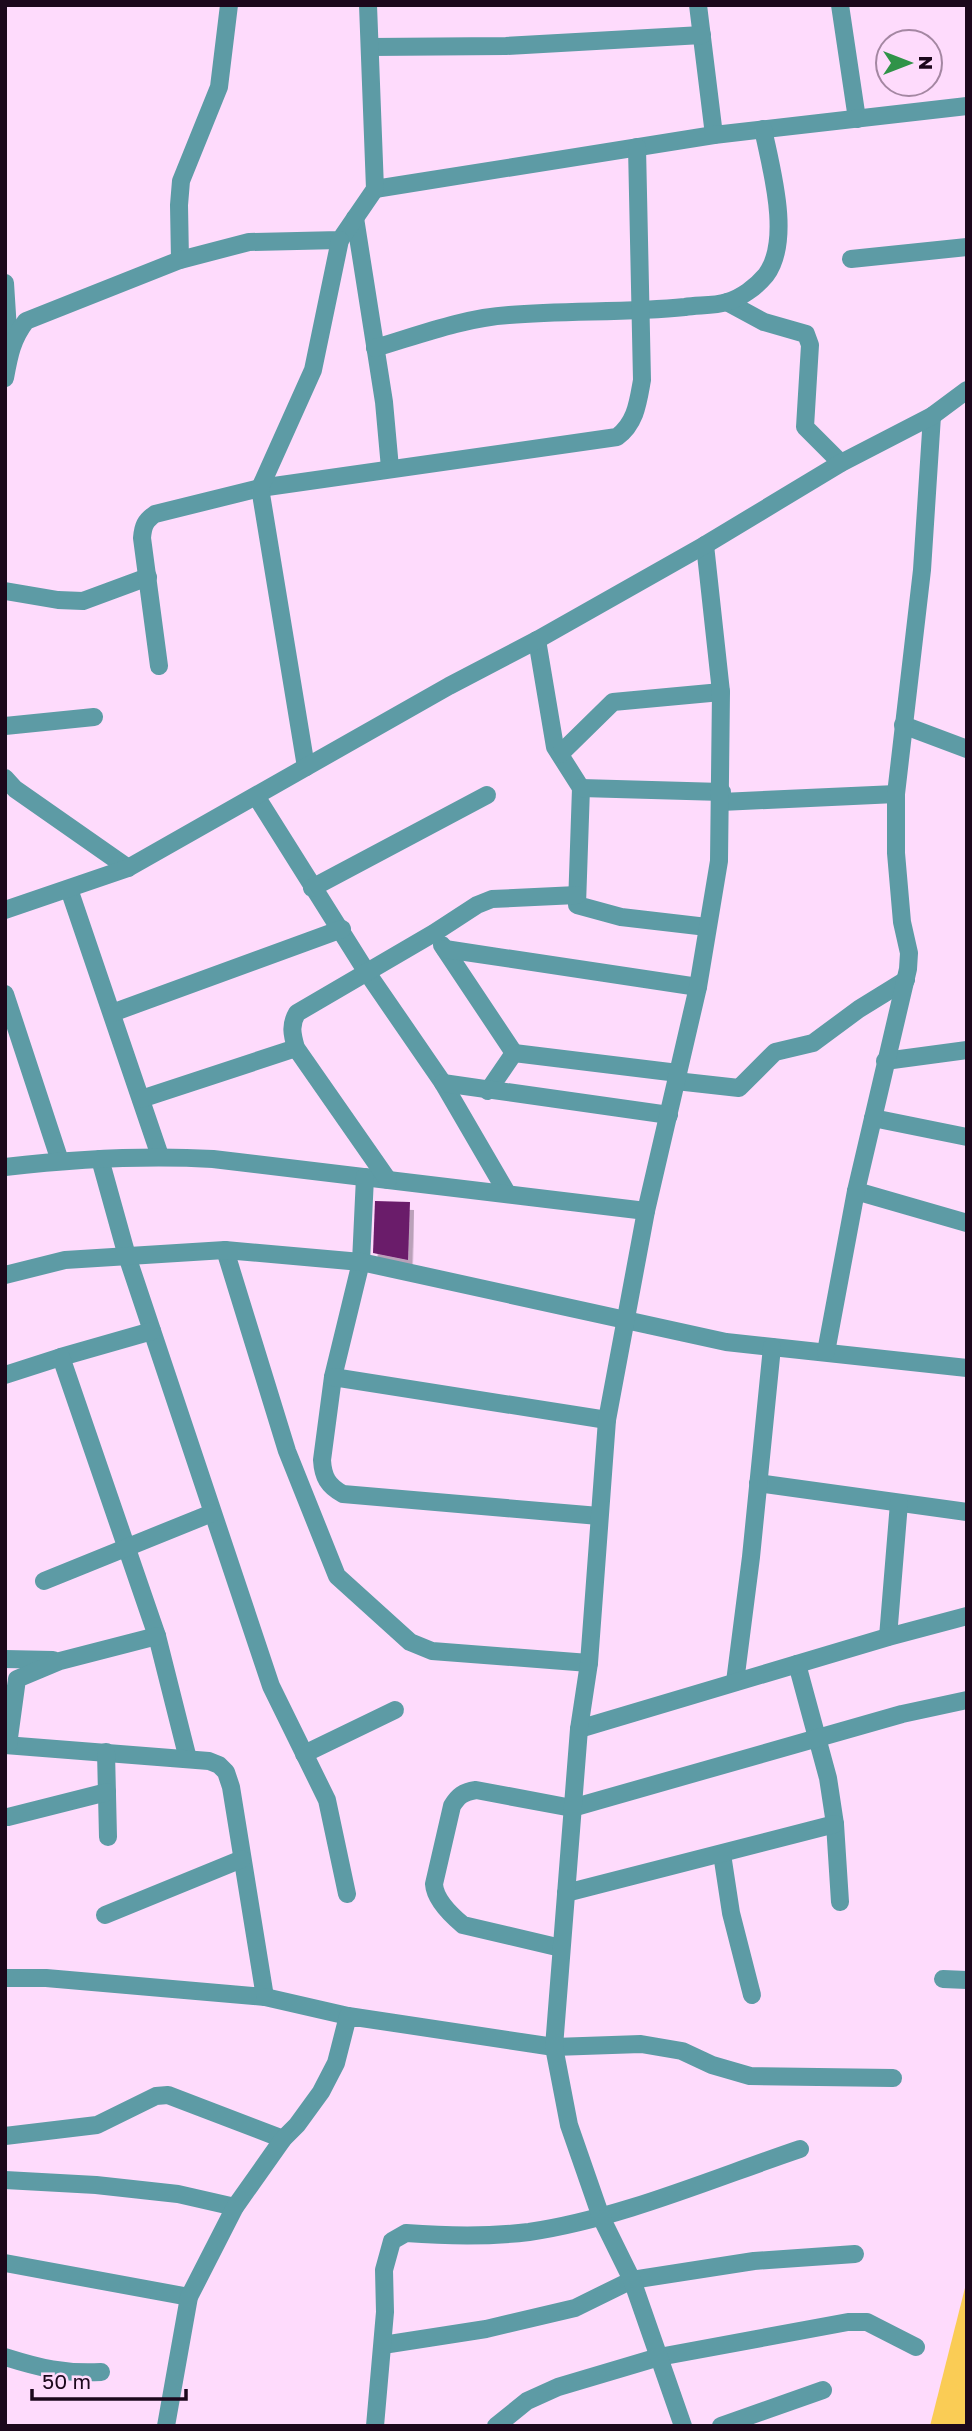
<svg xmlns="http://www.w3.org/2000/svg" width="972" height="2431" viewBox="0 0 972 2431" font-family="'Golos Text',sans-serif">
	<defs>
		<filter id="shadow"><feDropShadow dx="4.5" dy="8" stdDeviation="0" flood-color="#0004"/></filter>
	</defs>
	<rect width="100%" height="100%" fill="#fedbfc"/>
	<path fill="#facc55" d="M967 2280V2426H930Z"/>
	<path fill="#6a1a6a" filter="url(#shadow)" d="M375 1201 410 1202 408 1260 373 1253Z"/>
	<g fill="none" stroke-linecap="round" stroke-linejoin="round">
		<g stroke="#5d9ba5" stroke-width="18">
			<path d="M698 5 714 135"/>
			<path d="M840 5 857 119"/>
			<path d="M370 47 506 46 702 35"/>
			<path d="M375 189 714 135 967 106"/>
			<path d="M355 218 384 402 390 468"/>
			<path d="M851 259 967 247"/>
			<path d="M180 260 179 205 181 181 219 87 229 5"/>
			<path d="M5 283 9 346"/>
			<path d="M727 302 764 322 806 334 810 345 805 427 841 463"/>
			<path d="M375 348C419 335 463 318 509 315 568 310 626 313 685 307 698 305 714 306 727 302 741 298 756 287 766 275 792 240 771 168 763 129"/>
			<path d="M5 378C9 356 12 339 26 321L180 260 249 242 340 240 375 189 368 5"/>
			<path d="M5 591 58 600 83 601 148 577"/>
			<path d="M537 640 555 747 581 788 577 905 621 917 707 927"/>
			<path d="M159 666 142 538C143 526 145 521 155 514L260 488 617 437C636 423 638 402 642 380L637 147"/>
			<path d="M903 725 967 749"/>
			<path d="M5 726 94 717"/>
			<path d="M560 754 613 702 721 692"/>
			<path d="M306 767 260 488 313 370 340 240"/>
			<path d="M5 778 15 789 128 868"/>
			<path d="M581 788 722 792"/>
			<path d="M256 796 366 971 443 1083 507 1193"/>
			<path d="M721 802 896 794"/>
			<path d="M312 888 487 795"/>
			<path d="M69 889 160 1156"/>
			<path d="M442 945 514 1053 488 1091"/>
			<path d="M445 949 698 987"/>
			<path d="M5 994 60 1161"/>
			<path d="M112 1013 342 929"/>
			<path d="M514 1053 678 1073"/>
			<path d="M885 1061 967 1050"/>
			<path d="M676 1081 739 1088 775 1052 813 1043 859 1009 906 980"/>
			<path d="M443 1083 669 1115"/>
			<path d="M141 1099 296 1048"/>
			<path d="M873 1118 967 1137"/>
			<path d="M100 1159 127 1256 271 1686 327 1800 347 1894"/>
			<path d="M5 1167C75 1159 143 1155 213 1159L646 1211"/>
			<path d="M365 1177 361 1262 333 1377 322 1460C323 1477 328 1486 343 1494L599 1516"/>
			<path d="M388 1180 296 1048C292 1034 290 1025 297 1013L434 933 477 905 492 899 577 895"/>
			<path d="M856 1191 967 1223"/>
			<path d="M225 1250 287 1451 337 1576 410 1642 432 1651 589 1663"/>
			<path d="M5 1275 65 1260 225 1250 361 1262 726 1342 967 1368"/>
			<path d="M826 1352 856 1191 908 969 909 953 902 922 896 853V794L922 570 932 416"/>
			<path d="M61 1357 152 1331"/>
			<path d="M5 1375 61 1357 157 1636 188 1759"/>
			<path d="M333 1377 607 1420"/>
			<path d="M758 1483 967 1512"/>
			<path d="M44 1581 212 1513"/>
			<path d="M888 1637 899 1503"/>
			<path d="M5 1659 53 1660"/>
			<path d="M797 1664 828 1778 835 1824 840 1902"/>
			<path d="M735 1682 751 1557 772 1347"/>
			<path d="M579 1729 888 1637 967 1616"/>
			<path d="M5 1745 209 1761 219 1765 226 1772 231 1787 265 1997 46 1978H5"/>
			<path d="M8 1745 17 1679 60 1661 157 1636"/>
			<path d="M106 1752 108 1837"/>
			<path d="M304 1754 395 1710"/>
			<path d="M8 1817 107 1792"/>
			<path d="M722 1854 731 1913 752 1995"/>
			<path d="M566 1893 835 1824"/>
			<path d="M105 1915 242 1859"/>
			<path d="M561 1948 463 1925C451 1915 435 1900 434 1884L452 1806C458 1796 463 1792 476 1790L572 1808 902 1714 967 1700"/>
			<path d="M943 1979 967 1980"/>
			<path d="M265 1997 348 2016"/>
			<path d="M5 2136 97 2125 156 2096 168 2095 283 2139"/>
			<path d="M5 2180 96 2185 178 2194 235 2207"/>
			<path d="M5 2263 189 2297"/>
			<path d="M383 2345 486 2329 575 2308 632 2280 754 2261 855 2254"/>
			<path d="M5 2357C40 2368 64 2374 101 2372"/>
			<path d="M166 2426 189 2297 235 2207 283 2139 297 2125 321 2092 336 2063 348 2016 554 2047 641 2044 682 2051 712 2065 750 2076 893 2078"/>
			<path d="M375 2426 385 2312 384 2270 392 2241 406 2233C447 2236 488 2237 529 2232 619 2219 714 2178 800 2149"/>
			<path d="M496 2426 527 2401 558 2387 659 2357 848 2322H867L916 2347"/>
			<path d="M683 2426 632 2280 601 2217 569 2125 554 2047 579 1729 589 1663 607 1420 646 1211 698 987 719 861 721 692 705 545"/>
			<path d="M721 2426 823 2390"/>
		</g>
		<path stroke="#5d9ba5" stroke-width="18" d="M5 910 128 868 449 686 537 640 705 545 841 463 932 416 967 390"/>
	</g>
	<rect width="972" height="2431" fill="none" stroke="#1c081c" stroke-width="14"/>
	<g transform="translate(909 63) rotate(90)"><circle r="33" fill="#fedbfc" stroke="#a487a2" stroke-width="2"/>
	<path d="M0-5L12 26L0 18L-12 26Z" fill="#309348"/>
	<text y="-10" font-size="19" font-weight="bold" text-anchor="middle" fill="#1c081c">N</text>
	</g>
	<path d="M32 2389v10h154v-10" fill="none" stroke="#1c081c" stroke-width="3.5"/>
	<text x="42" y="2389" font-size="21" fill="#1c081c" stroke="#fedbfc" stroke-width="5" paint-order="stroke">50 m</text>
</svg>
